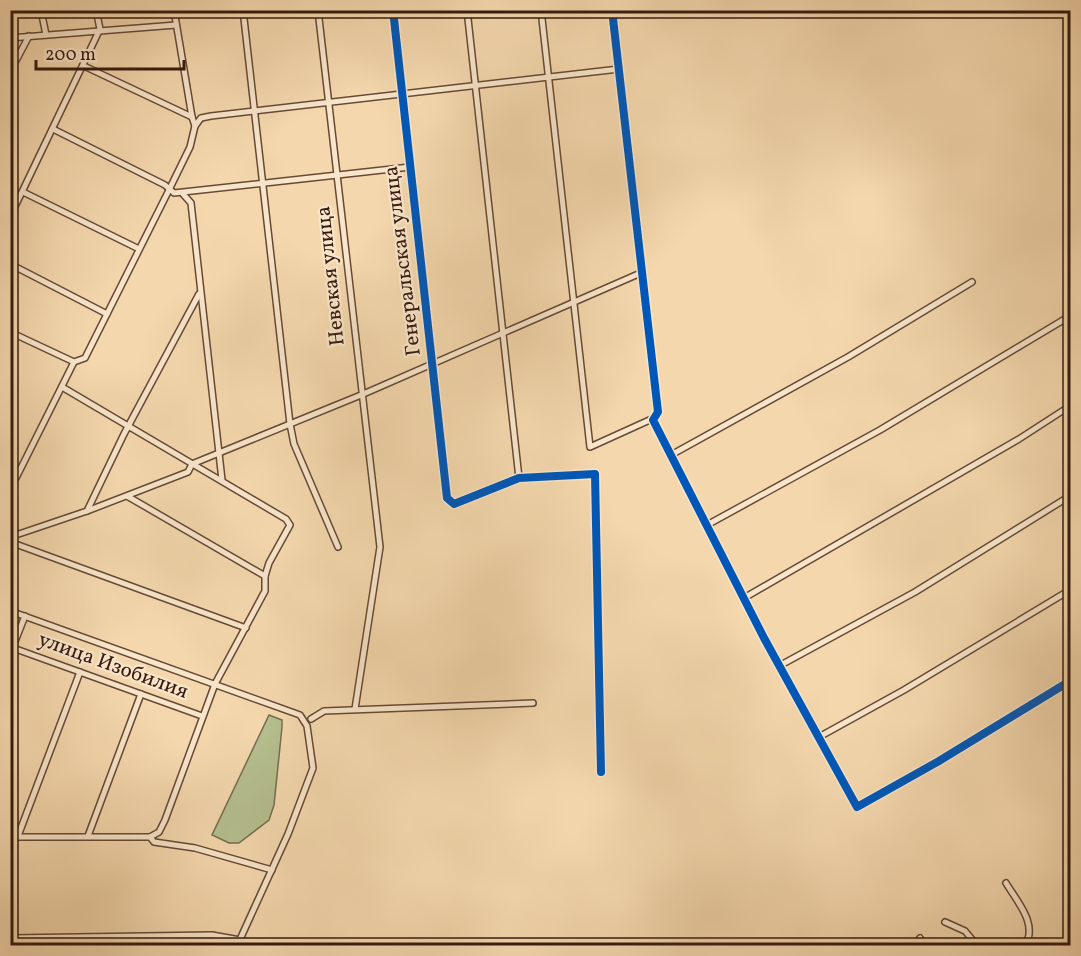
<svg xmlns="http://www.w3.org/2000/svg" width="1081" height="956" viewBox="0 0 1081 956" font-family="Vollkorn,serif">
	<rect width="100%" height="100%" fill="#f4d7ad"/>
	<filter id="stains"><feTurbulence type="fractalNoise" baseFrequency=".00333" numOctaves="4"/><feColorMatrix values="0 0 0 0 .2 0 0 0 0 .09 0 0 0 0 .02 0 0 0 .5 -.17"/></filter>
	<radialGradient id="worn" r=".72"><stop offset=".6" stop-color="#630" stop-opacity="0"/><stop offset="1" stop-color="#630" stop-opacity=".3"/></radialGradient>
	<path fill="#b5bf8f" stroke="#766d4f" stroke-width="1.5" d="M269 715 282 720V727L274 805 269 820 239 843H229L212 835Z"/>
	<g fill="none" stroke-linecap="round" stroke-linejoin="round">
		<g stroke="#664a36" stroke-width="8">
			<g id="minor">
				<path d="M41 10 46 35"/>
				<path d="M243 10 290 424 294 444 338 547"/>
				<path d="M318 10 380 547 355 709"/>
				<path d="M393 10 447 498 454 504 519 478 595 474 601 772"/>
				<path d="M467 10 519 478"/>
				<path d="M541 10 590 447 654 418"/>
				<path d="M612 10 658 412 653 420 764 638 857 807 939 761 1070 681"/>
				<path d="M10 38 176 25"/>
				<path d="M84 66 192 117"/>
				<path d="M10 72 29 36"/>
				<path d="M195 126 201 118 211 116 619 69"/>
				<path d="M53 129 165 185 174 193 410 167"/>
				<path d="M23 192 139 249"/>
				<path d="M183 194 191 203 222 480"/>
				<path d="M10 217 100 29 96 10"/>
				<path d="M10 264 107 314"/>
				<path d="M10 332 74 362 85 358 169 190 190 147 195 126 192 117 174 10"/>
				<path d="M62 387 286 519 290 525 269 563 265 576V591L215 684 165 820 159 832 150 837"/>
				<path d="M671 455 848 357 972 282"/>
				<path d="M10 490 74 362"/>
				<path d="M127 496 265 576"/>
				<path d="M87 511 124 434 199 294"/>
				<path d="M707 525 880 430 1070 316"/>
				<path d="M10 537 87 511 188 472 192 464 361 395 643 272"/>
				<path d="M10 542 246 628"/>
				<path d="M744 598 1019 439 1070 406"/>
				<path d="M10 611 300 715 307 726 313 768 288 834 237 946"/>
				<path d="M13 648 202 716"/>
				<path d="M10 654 25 616"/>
				<path d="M779 666 915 592 1070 496"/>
				<path d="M311 719 324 711 533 703"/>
				<path d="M819 737 904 690 1070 590"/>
				<path d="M18 836 80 672"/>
				<path d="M88 836 141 694"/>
				<path d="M10 837H150L154 842 195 848 272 870"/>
				<path d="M1006 883C1018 903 1038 924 1025 946"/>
				<path d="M945 922 965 931 975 943"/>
				<path d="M10 938 212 935 240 940"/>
				<path d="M920 938 925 946"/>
			</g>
		</g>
		<use href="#minor" stroke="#f8e5ca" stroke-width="5"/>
		<g stroke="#f8e5ca" stroke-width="11">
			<g id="cycleway">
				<path d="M393 10 447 498 454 504 519 478 595 474 601 772"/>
				<path d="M612 10 658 412 653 420 764 638 857 807 939 761 1070 681"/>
			</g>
		</g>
		<use href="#cycleway" stroke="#0057b8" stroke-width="8"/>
	</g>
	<g text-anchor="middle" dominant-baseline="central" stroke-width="4.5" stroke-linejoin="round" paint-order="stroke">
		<g font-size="21" fill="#361b0f" stroke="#f8e5ca">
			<text transform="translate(403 261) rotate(-97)">Генеральская улица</text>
			<text transform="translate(331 276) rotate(-96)">Невская улица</text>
			<text transform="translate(113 666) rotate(20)">улица Изобилия</text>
		</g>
	</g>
	<rect width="1081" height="956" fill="none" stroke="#f4d7ad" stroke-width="36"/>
	<rect x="12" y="12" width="1057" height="932" fill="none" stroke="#361b0f" stroke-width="3"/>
	<rect x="18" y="18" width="1045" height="920" fill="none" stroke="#361b0f" stroke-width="1.5"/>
	<path d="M36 60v9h148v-9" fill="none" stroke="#361b0f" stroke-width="3"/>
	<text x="45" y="60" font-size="18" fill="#361b0f" stroke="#f8e5ca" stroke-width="4.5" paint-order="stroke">200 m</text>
	<rect width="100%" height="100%" filter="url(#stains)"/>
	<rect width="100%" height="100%" fill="url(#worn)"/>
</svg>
